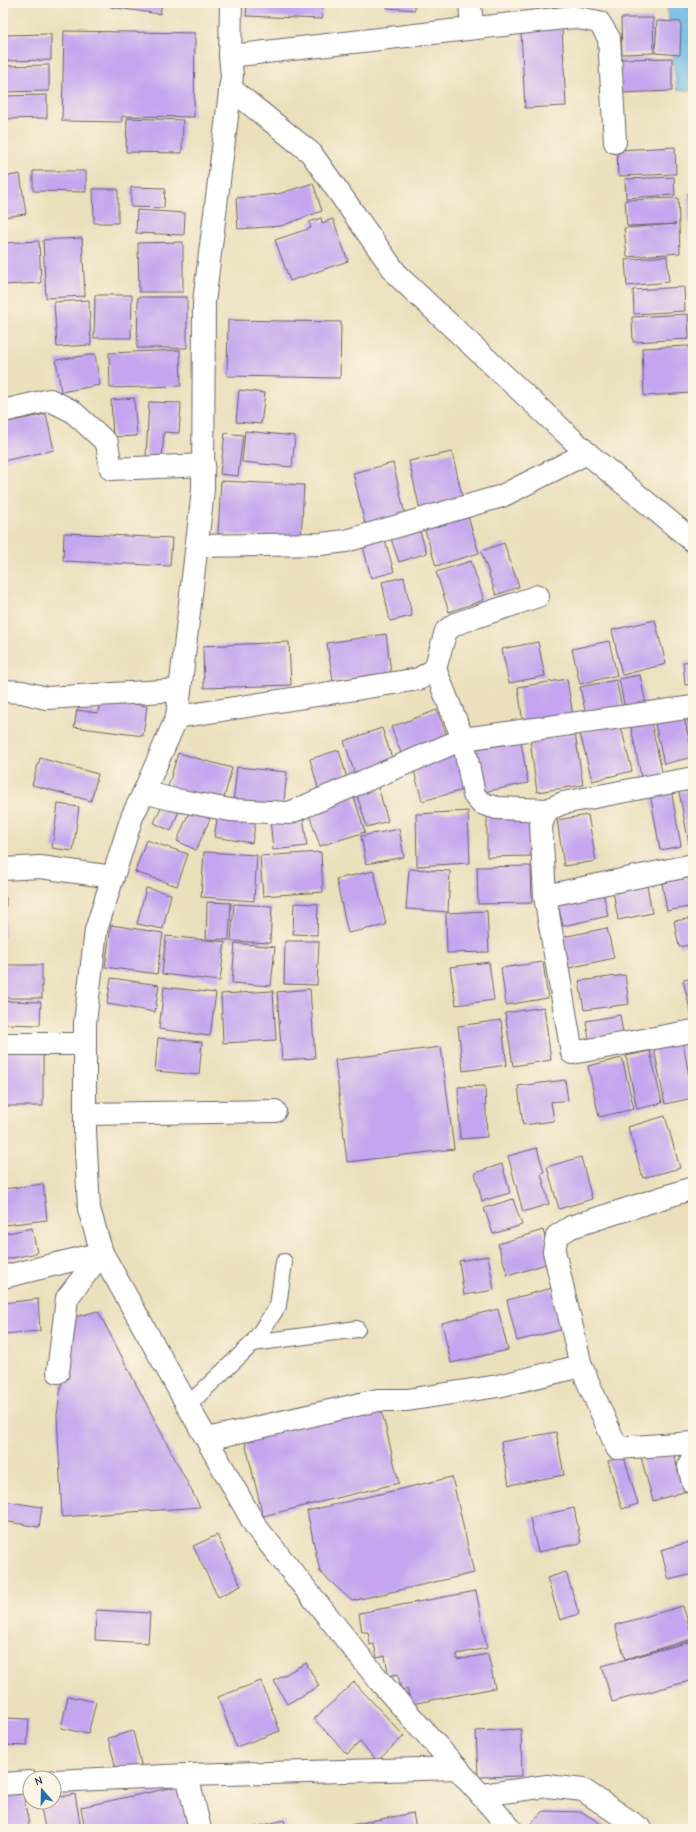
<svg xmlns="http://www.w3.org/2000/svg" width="696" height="1832" viewBox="0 0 696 1832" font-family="'Comic Neue',sans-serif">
	<rect width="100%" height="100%" fill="#fcf5e5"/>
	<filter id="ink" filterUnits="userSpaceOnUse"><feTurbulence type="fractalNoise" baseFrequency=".025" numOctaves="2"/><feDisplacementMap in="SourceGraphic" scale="8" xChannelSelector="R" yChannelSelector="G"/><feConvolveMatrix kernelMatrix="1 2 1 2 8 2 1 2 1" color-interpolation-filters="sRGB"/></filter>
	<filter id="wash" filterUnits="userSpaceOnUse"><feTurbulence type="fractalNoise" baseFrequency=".012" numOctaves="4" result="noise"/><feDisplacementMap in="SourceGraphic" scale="16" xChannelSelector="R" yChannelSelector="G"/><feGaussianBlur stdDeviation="0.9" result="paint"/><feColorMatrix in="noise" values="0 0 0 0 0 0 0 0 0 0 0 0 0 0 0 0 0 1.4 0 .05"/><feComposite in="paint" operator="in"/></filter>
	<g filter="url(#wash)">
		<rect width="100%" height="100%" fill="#ebdfbc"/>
		<path fill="#6cbbe6" stroke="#476e90" d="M667 3H693V91L677 90Z"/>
		<g id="blocks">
			<g fill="#c5a5ef">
				<path d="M110 3H162L160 14 110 7Z"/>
				<path d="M247 3H323L322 19 246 16Z"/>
				<path d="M387 3H415V10L387 8Z"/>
				<path d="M520 3H557V6L520 7Z"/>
				<path d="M621 18H653L654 53 622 54Z"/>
				<path d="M657 21 681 22 680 55 655 53Z"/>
				<path d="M562 28 566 106 525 108 521 31Z"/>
				<path d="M64 31 195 33 194 117 122 116V122L62 121Z"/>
				<path d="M51 34V60L3 61V35Z"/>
				<path d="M672 58V91L620 93 619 59Z"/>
				<path d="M49 65V91L3 92V66Z"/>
				<path d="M47 95V118L3 119V96Z"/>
				<path d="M127 118 183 120 182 153 126 152Z"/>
				<path d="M675 147 676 174 618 176 617 150Z"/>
				<path d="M33 171H86V192L33 191Z"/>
				<path d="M20 174 26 214 3 217V177Z"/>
				<path d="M674 177 675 195 626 198 625 179Z"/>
				<path d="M313 183 322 211 281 226 238 229 236 198 278 194Z"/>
				<path d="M131 187 165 188 164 208 131 207Z"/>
				<path d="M93 189H118V223H94Z"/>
				<path d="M688 194H693V222L689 223Z"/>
				<path d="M678 198 680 253 627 257 624 228 676 224 627 226 625 200Z"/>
				<path d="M137 210 185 213 184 235 136 233Z"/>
				<path d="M321 218 322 223 333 219 348 261 290 281 275 240 311 228 309 222Z"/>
				<path d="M82 238 85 296 46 298 43 240Z"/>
				<path d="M39 241 41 283 3 285V243Z"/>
				<path d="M183 242V292H139L138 243Z"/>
				<path d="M667 256 669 282 627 286 625 260Z"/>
				<path d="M684 287 685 311 634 314 633 290Z"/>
				<path d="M95 295H132L131 338H94Z"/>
				<path d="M138 297H187V348H137Z"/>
				<path d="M89 300 91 345 57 347 54 302Z"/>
				<path d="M688 314 689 339 633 342 632 317Z"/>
				<path d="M228 320 341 322 340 378 227 376Z"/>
				<path d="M689 346 691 393 644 396 642 348Z"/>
				<path d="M180 350 181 386 110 388 109 353Z"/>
				<path d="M95 354 100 385 61 392 56 360Z"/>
				<path d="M239 390 265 393 261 424 236 422Z"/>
				<path d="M134 398 137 436 113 437 111 400Z"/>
				<path d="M149 402 181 403 179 433 164 432 162 458 146 457Z"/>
				<path d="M46 414 54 450 3 461V423Z"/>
				<path d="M245 431 295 436 292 467 242 462Z"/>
				<path d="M225 433 243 435 238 476 220 474Z"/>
				<path d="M452 452 463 500 420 510 409 461Z"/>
				<path d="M393 463 405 514 365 524 353 473Z"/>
				<path d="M221 481 304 485 301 538 218 534Z"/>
				<path d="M466 510 479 553 436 566 423 524Z"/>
				<path d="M418 526 427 553 399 562 390 536Z"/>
				<path d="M383 532 394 572 371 578 361 538Z"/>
				<path d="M64 533 172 538 170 566 63 561Z"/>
				<path d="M504 543 519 587 496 595 481 551Z"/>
				<path d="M471 561 484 600 449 612 436 572Z"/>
				<path d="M404 577 412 616 390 621 382 582Z"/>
				<path d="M655 620 666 664 622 675 612 630Z"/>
				<path d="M386 634 391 672 333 681 327 643Z"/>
				<path d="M609 641 617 675 580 684 572 649Z"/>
				<path d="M289 642 291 685 204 688 203 646Z"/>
				<path d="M538 642 545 676 509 683 502 649Z"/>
				<path d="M693 661V684L685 685 683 662Z"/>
				<path d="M640 675 647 710 626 714 619 679Z"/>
				<path d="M567 679 573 716 523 724 518 687Z"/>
				<path d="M616 680 622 708 586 715 580 687Z"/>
				<path d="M100 699 147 706 143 736 74 727 77 710 98 713Z"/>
				<path d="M437 710 449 741 403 758 391 727Z"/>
				<path d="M693 716V743H692L687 717Z"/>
				<path d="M684 717 693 757 664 764 655 724Z"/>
				<path d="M651 722 663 776 642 781 631 727Z"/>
				<path d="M620 723 632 771 592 781 580 733Z"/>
				<path d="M382 728 393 761 355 774 344 741Z"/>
				<path d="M575 733 583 785 537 792 530 740Z"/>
				<path d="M520 737 528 783 479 793 470 746Z"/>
				<path d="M339 750 348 782 319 791 310 759Z"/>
				<path d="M461 751 471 788 422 801 412 763Z"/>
				<path d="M178 753 232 768 223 802 168 787Z"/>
				<path d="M40 758 98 774 91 801 32 785Z"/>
				<path d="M237 767 287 772 283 810 233 804Z"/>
				<path d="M376 780 388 821 367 827 354 786Z"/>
				<path d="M671 789 681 846 660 850 650 793Z"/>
				<path d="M693 790V843L689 844 679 792Z"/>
				<path d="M353 794 365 832 320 846 307 809Z"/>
				<path d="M164 801 180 808 171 831 154 823Z"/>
				<path d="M58 804 79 807 73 851 52 848Z"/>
				<path d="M190 810 210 819 196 850 177 841Z"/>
				<path d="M468 811 470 863 417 866 416 814Z"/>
				<path d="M218 814 256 820 252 843 214 837Z"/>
				<path d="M531 814V856L487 857V815Z"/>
				<path d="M588 815 596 861 564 866 557 820Z"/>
				<path d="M303 816 307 846 273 850 270 819Z"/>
				<path d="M399 829 404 857 366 864 361 836Z"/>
				<path d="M146 840 188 854 177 886 135 872Z"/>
				<path d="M204 852 257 855 254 901 201 897Z"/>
				<path d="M321 852 323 892 263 896 260 856Z"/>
				<path d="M531 866 532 903 478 904 477 867Z"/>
				<path d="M409 869 450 871 448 912 406 909Z"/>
				<path d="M374 871 386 925 348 933 336 879Z"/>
				<path d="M693 877V906L667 911 662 883Z"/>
				<path d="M647 885 652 913 618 920 613 891Z"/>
				<path d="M146 888 171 894 163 929 137 924Z"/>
				<path d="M603 892 608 916 563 926 557 901Z"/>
				<path d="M3 897H6L5 937H3Z"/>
				<path d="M207 902 231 903 229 940 206 939Z"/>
				<path d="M294 903 318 904 317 935 293 934Z"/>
				<path d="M234 904 272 906 270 943 231 941Z"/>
				<path d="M487 911 489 952 447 953 446 913Z"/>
				<path d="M693 918V944L679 947 674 921Z"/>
				<path d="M111 925 163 933 157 974 105 967Z"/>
				<path d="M607 928 614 958 569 968 563 937Z"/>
				<path d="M166 936 225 942 220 981 162 974Z"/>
				<path d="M285 941H319L317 985 284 984Z"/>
				<path d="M235 943 275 947 271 986 232 983Z"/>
				<path d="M489 962 494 1000 456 1005 450 967Z"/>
				<path d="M543 962 548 998 506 1005 501 968Z"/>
				<rect x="3" y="965" width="39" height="33"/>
				<path d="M625 975 629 1004 584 1010 579 981Z"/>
				<path d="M111 978 159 985 155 1012 107 1004Z"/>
				<path d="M693 978V1013L691 1014 683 980Z"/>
				<path d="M164 987 216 993 210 1036 159 1029Z"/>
				<path d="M310 989 315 1058 282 1060 277 992Z"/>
				<path d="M273 991 276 1040 223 1043 221 994Z"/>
				<path d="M3 1001 41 1002 40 1025 3 1024Z"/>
				<path d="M544 1007 551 1060 513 1066 505 1013Z"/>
				<path d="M620 1015 623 1033 589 1039 586 1021Z"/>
				<path d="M501 1020 507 1065 463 1071 458 1026Z"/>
				<path d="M158 1038 202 1042 199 1075 155 1071Z"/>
				<path d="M683 1043 693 1098 665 1104 654 1049Z"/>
				<path d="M441 1047 454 1149 347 1162 335 1060Z"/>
				<path d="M43 1050V1106H3V1051Z"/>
				<path d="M650 1051 662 1103 637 1109 626 1056Z"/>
				<path d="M622 1058 634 1109 599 1117 588 1066Z"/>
				<path d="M565 1080 568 1100 551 1102 554 1121 523 1125 518 1086Z"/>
				<path d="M485 1086 487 1137 460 1139 458 1087Z"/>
				<path d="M665 1116 680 1168 643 1178 628 1127Z"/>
				<path d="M537 1148 544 1172 541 1173 549 1204 523 1212 508 1156Z"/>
				<path d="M581 1157 592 1199 559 1209 547 1167Z"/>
				<path d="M502 1164 510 1193 482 1201 475 1173Z"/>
				<path d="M43 1184 47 1220 5 1225 3 1189Z"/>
				<path d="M513 1199 522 1225 493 1234 484 1208Z"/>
				<path d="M32 1228 37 1253 3 1260V1234Z"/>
				<path d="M543 1230 552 1262 508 1276 498 1244Z"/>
				<path d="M488 1256 494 1290 464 1295 459 1261Z"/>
				<path d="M552 1288 563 1329 517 1341 507 1300Z"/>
				<path d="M38 1299 40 1331 3 1334V1303Z"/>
				<path d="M498 1309 508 1350 451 1363 442 1323Z"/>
				<path d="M98 1311 200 1507 62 1517 57 1415 71 1318Z"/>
				<path d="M380 1404 399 1483 263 1516 244 1438Z"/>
				<path d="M556 1432 564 1475 509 1485 501 1442Z"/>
				<path d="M672 1448 684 1492 653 1501 641 1457Z"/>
				<path d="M624 1457 638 1504 622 1509 608 1461Z"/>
				<path d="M452 1477 474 1573 352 1601 320 1572 307 1511Z"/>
				<path d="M3 1501 42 1507 39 1527 3 1521Z"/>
				<path d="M574 1508 581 1543 538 1552 530 1518Z"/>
				<path d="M217 1535 241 1586 218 1597 193 1546Z"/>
				<path d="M693 1541V1574L669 1580 661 1550Z"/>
				<path d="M566 1572 579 1614 560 1620 547 1578Z"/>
				<path d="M476 1591 487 1648 457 1654V1660L488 1654 495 1688 411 1704 407 1689 401 1690 398 1674 389 1676 385 1656 377 1658 374 1644 370 1645 368 1632H362L359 1613Z"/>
				<path d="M683 1606 693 1639 625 1659 615 1625Z"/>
				<path d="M96 1610 150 1613 148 1643 95 1640Z"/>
				<path d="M693 1641V1680L612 1702 602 1666Z"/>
				<path d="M306 1663 319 1686 287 1704 274 1681Z"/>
				<path d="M261 1681 280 1731 236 1747 218 1697Z"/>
				<path d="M354 1682 404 1736 377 1761 360 1742 347 1754 314 1719Z"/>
				<path d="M68 1696 96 1702 88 1734 61 1728Z"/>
				<path d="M3 1718 29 1719 27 1746 3 1745Z"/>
				<path d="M521 1729 522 1776 478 1777 476 1731Z"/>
				<path d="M133 1731 142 1769 118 1775 108 1738Z"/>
				<path d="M179 1786 188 1829H85L81 1807Z"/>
				<path d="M22 1789 30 1829H3V1793Z"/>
				<path d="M75 1794 81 1829H45L40 1802H54V1798Z"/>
				<path d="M544 1811 582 1812 609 1829H532L528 1826Z"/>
				<path d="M413 1813 416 1829H351L350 1825Z"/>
				<path d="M284 1820 286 1829H252V1828Z"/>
			</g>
		</g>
	</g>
	<g filter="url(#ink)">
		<use href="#blocks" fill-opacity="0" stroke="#686468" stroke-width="1"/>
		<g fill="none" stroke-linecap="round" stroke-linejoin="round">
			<g stroke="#686468" stroke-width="18">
				<g id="service">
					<path d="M253 1343 357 1329"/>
					<path d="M188 1405 253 1343 278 1306 284 1262"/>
				</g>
			</g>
			<g stroke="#686468" stroke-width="24">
				<g id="minor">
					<path d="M470 3 472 28"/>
					<path d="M230 56 573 17 599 22 609 38 615 142"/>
					<path d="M230 88 311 153 398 276 587 453 693 541"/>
					<path d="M3 411 50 400 72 411 107 443 111 469 204 465"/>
					<path d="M197 546 321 544 346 541 502 496 587 453"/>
					<path d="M435 669 463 739 474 795 481 803 497 808 547 810"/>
					<path d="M3 691 22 692 46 698 180 690"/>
					<path d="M177 717 419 679 435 669 446 631 455 624 538 596"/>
					<path d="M144 792 171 799 230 810 289 813 463 739 693 707"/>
					<path d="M693 865 545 896 572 1053 693 1031"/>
					<path d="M3 869 40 867 113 877"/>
					<path d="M545 896 541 825 547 810 563 803 693 778"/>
					<path d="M3 1044H85"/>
					<path d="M85 1114 275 1111"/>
					<path d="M693 1188 571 1227 557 1236 554 1251 581 1366 617 1448 693 1443"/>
					<path d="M3 1277 102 1253"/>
					<path d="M58 1372 67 1298 102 1253"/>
					<path d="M207 1439 378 1400H407L498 1386 581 1366"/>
					<path d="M693 1456 689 1466 693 1483"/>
					<path d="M54 1781 187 1775"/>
					<path d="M3 1784 30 1782"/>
					<path d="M482 1795 547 1786 583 1790 641 1829"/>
					<path d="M200 1829 187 1775 458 1768"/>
				</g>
			</g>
			<g stroke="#686468" stroke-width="24">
				<path id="tertiary" d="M231 3 230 56 232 76 204 302 203 490 177 717 144 792 132 817 96 930 85 1023V1131L89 1209 102 1253 256 1527 382 1684 511 1829"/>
			</g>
			<use href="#service" stroke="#fff" stroke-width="16"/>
			<use href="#minor" stroke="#fff" stroke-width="22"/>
			<use href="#tertiary" stroke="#fff" stroke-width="22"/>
		</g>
	</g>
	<rect width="696" height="1832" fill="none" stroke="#fcf5e5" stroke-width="16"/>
	<g transform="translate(42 1790) rotate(340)"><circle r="19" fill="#fcf5e5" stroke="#a5a1a1"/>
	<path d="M0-3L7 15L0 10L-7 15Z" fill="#1f6fb2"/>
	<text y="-6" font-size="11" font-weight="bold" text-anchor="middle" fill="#22223b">N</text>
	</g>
</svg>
